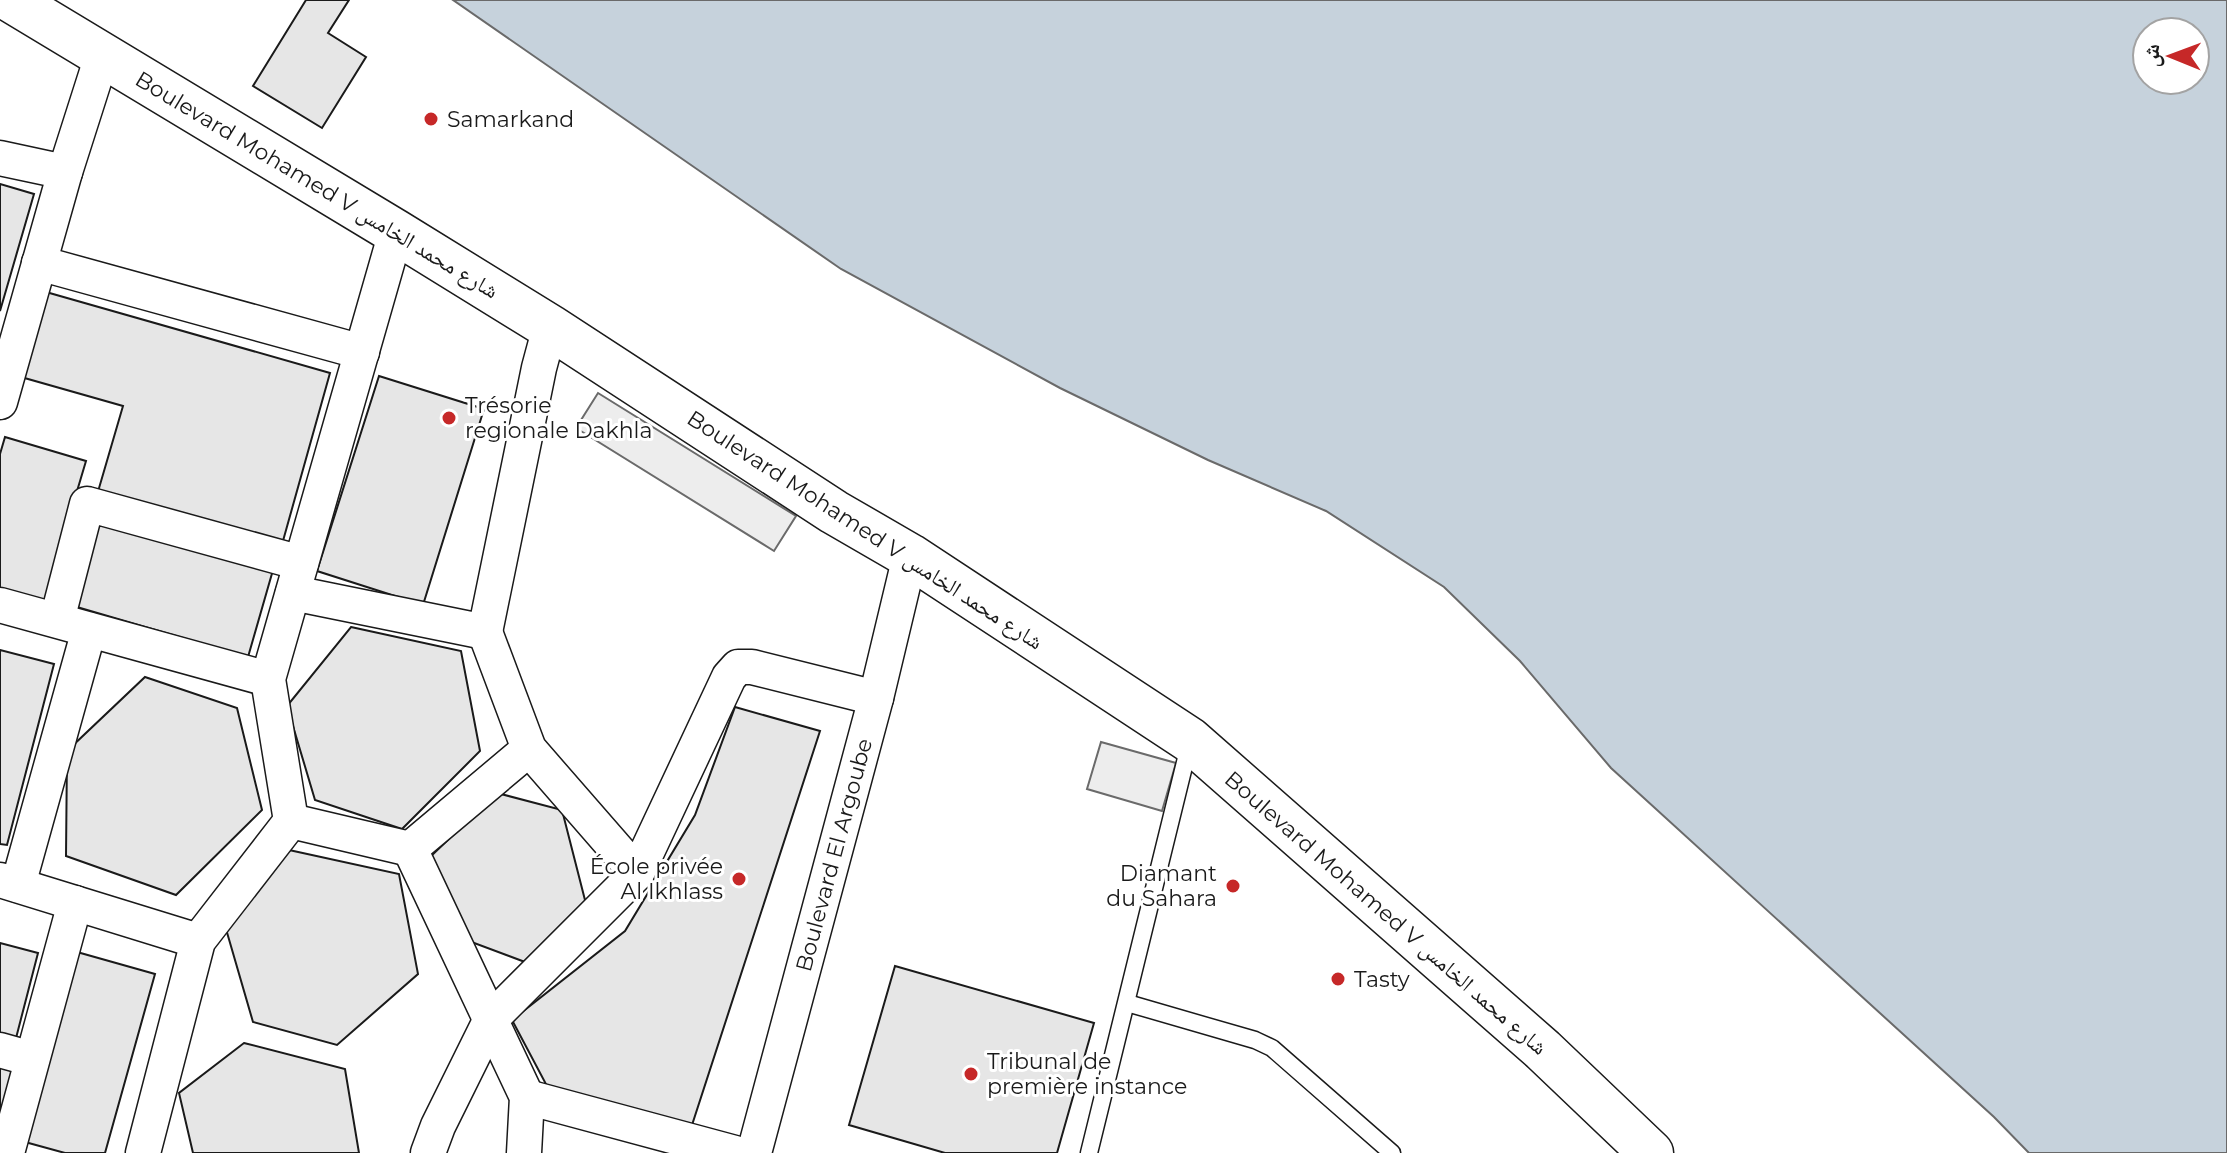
<svg xmlns="http://www.w3.org/2000/svg" width="2227" height="1153" viewBox="0 0 2227 1153" font-family="Montserrat,'Noto Naskh Arabic',sans-serif">
	<rect width="100%" height="100%" fill="#fff"/>
	<g fill="#ededed" stroke="#6a6a6a" stroke-width="2">
		<path d="M598 393 796 516 774 551 576 428Z"/>
		<path d="M1101 742 1176 763 1162 811 1087 789Z"/>
	</g>
	<path fill="#c6d2dc" stroke="#6a6a6a" stroke-width="2" fill-rule="evenodd" d="M453 0H2227V1153H2029L1994 1117 1611 768 1520 661 1444 587 1326 511 1208 460 1060 388 841 269ZM2147 32H2195V80H2147Z"/>
	<g fill="#e6e6e6" stroke="#1a1a1a" stroke-width="2">
		<path d="M306 0H349L328 33 366 57 322 128 253 86Z"/>
		<path d="M0 184 34 194 0 311Z"/>
		<path d="M46 292 330 373 281 548 97 495 123 406 21 377Z"/>
		<path d="M379 376 484 409 423 605 317 571Z"/>
		<path d="M5 437 86 461 44 602 0 589V454Z"/>
		<path d="M96 518 273 570 248 657 70 605Z"/>
		<path d="M351 627 461 651 480 751 402 829 315 800 287 706Z"/>
		<path d="M0 650 54 664 7 845 0 844Z"/>
		<path d="M145 677 237 708 262 810 176 895 66 856 67 751Z"/>
		<path d="M735 707 820 731 692 1125 548 1088 512 1020 625 931 695 815Z"/>
		<path d="M497 793 562 810 586 904 525 962 458 937 429 858Z"/>
		<path d="M289 850 399 874 418 974 337 1045 253 1022 226 929Z"/>
		<path d="M0 943 38 953 15 1042 0 1038Z"/>
		<path d="M77 952 155 974 105 1153H65L25 1142Z"/>
		<path d="M895 966 1094 1023 1057 1153H945L849 1125Z"/>
		<path d="M244 1043 345 1069 359 1153H193L179 1093Z"/>
		<path d="M0 1067 19 1073 0 1136Z"/>
	</g>
	<g fill="none" stroke-linecap="round" stroke-linejoin="round">
		<g stroke="#1a1a1a" stroke-width="19">
			<g id="lane">
				<path d="M1127 1003 1255 1040 1272 1048 1392 1153"/>
				<path d="M1089 1153 1189 746"/>
			</g>
		</g>
		<g stroke="#1a1a1a" stroke-width="37">
			<g id="street">
				<path d="M0 158 65 172"/>
				<path d="M39 263 362 352"/>
				<path d="M0 402 65 172 102 56"/>
				<path d="M293 593 485 632 539 368 550 327"/>
				<path d="M0 605 268 679"/>
				<path d="M57 620 87 504 301 563"/>
				<path d="M485 632 529 749 637 873 729 677 738 667H752L876 698"/>
				<path d="M291 821 410 849 529 749"/>
				<path d="M410 849 527 1097 524 1153"/>
				<path d="M0 880 198 941"/>
				<path d="M18 885 89 630"/>
				<path d="M0 1050 32 1059"/>
				<path d="M527 1097 735 1153"/>
				<path d="M7 1153 75 903"/>
				<path d="M143 1153 198 941 291 821 268 679 396 232"/>
				<path d="M428 1153 438 1126 491 1019 637 873"/>
				<path d="M754 1153 876 698 910 556"/>
			</g>
		</g>
		<g stroke="#1a1a1a" stroke-width="47">
			<path id="primary" d="M11 0 396 232 550 327 834 512 910 556 1190 740 1543 1050 1651 1153"/>
		</g>
		<use href="#lane" stroke="#fff" stroke-width="16"/>
		<use href="#street" stroke="#fff" stroke-width="34"/>
		<use href="#primary" stroke="#fff" stroke-width="44"/>
	</g>
	<g fill="#c62828" stroke="#fff" stroke-width="3">
		<circle cx="431" cy="119" r="8"/>
		<circle cx="449" cy="418" r="8"/>
		<circle cx="739" cy="879" r="8"/>
		<circle cx="1233" cy="886" r="8"/>
		<circle cx="1338" cy="979" r="8"/>
		<circle cx="971" cy="1074" r="8"/>
	</g>
	<g text-anchor="middle" dominant-baseline="central" stroke-width="6" stroke-linejoin="round" paint-order="stroke">
		<g font-size="22" fill="#1a1a1a" stroke="#fff" text-anchor="start">
			<text x="447" y="119">Samarkand</text>
			<text x="465" y="405">Trésorie<tspan x="465" dy="25">regionale Dakhla</tspan></text>
			<text x="723" y="866" text-anchor="end">École privée<tspan x="723" dy="25">Al Ikhlass</tspan></text>
			<text x="1217" y="873" text-anchor="end">Diamant<tspan x="1217" dy="25">du Sahara</tspan></text>
			<text x="1354" y="979">Tasty</text>
			<text x="987" y="1061">Tribunal de<tspan x="987" dy="25">première instance</tspan></text>
		</g>
		<g font-size="22" fill="#1a1a1a" stroke="#fff">
			<text transform="translate(317 185) rotate(31)">Boulevard Mohamed V شارع محمد الخامس</text>
			<text transform="translate(865 530) rotate(33)">Boulevard Mohamed V شارع محمد الخامس</text>
			<text transform="translate(834 855) rotate(-75)">Boulevard El Argoube</text>
			<text transform="translate(1386 913) rotate(41)">Boulevard Mohamed V شارع محمد الخامس</text>
		</g>
	</g>
	<g transform="translate(2171 56) rotate(271)"><circle r="38" fill="#ffffff" stroke="#a3a3a3" stroke-width="2"/>
	<path d="M0-6L14 30L0 20L-14 30Z" fill="#c62828"/>
	<text y="-12" font-size="22" font-weight="bold" text-anchor="middle" fill="#1a1a1a">ش</text>
	</g>
</svg>
